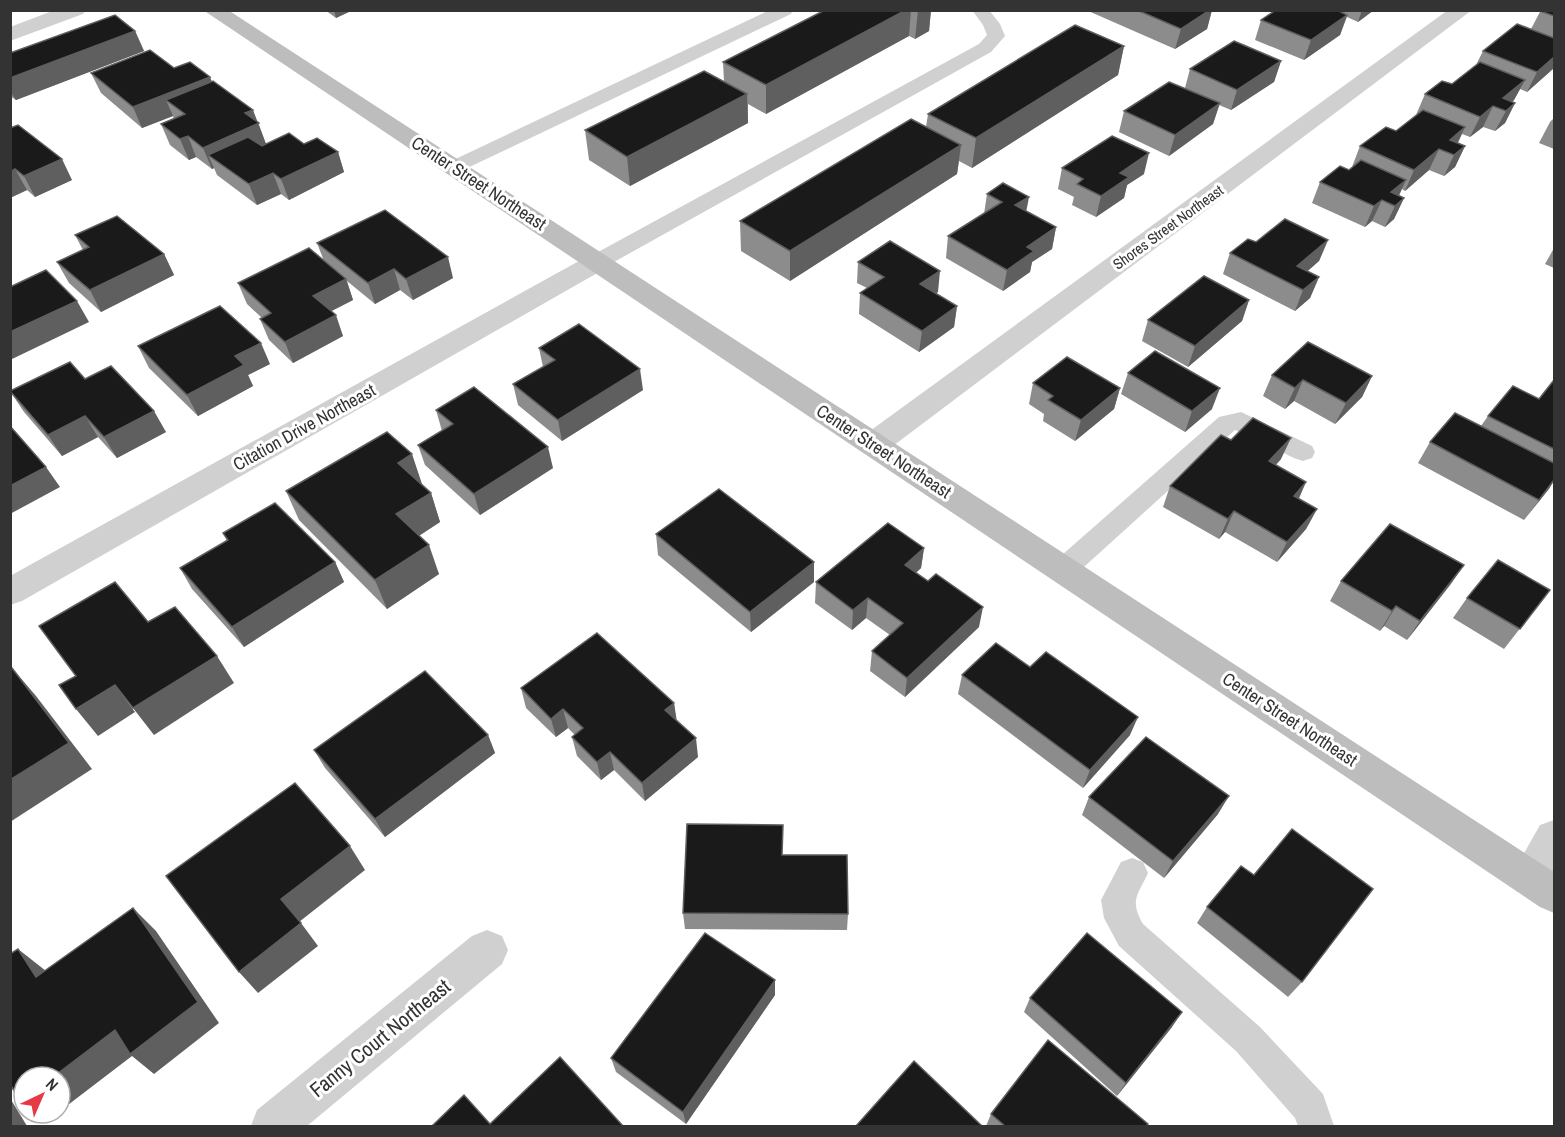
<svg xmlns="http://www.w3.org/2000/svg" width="1565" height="1137" viewBox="0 0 1565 1137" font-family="'Archivo Narrow',sans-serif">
	<rect width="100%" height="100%" fill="#fff"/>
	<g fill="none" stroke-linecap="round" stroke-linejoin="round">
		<g fill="#d0d0d0" fill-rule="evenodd">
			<path d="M770 10H793L791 14 461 171H447L444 167 447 163Z"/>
			<path d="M972 10H989L1000 24 1005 36 991 52 605 267 597 269 589 267 586 262 589 257 979 44 987 35 983 25Z"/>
			<path d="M1241 412 1312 446 1315 452 1312 458 1303 461 1294 458 1235 430 1074 576 1064 579 1054 576 1050 569 1054 562 1219 417Z"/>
			<path d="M1132 858 1143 862 1148 873C1138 895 1129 900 1143 924L1260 1027 1323 1094 1334 1126H1298L1295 1118 1236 1051 1119 946 1104 918 1101 900 1121 862Z"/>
		</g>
		<g fill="#d0d0d0" fill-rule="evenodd">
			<path d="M55 10H86L83 14 10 41V27Z"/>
			<path d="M1448 10H1472L885 452 874 455 863 452 859 444 863 436Z"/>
			<path d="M597 254 606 256 610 262 606 268 22 601 10 605V576L588 256Z"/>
			<path d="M487 930 502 936 508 950 502 964 307 1126H251L257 1110 472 936Z"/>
		</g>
		<path fill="#d0d0d0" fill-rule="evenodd" d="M1554 820V873L1544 891 1530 897 1516 891 1510 878 1540 825Z"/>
		<path fill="#bdbdbd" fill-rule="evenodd" d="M203 10H228L1554 872V913L1540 907Z"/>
	</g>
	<g fill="#8c8c8c">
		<path d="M325 10H353L336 18Z"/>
		<path d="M825 10H931L929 31 915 39 909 36 766 114 748 104V123L630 186 589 160 585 130 724 81 723 62Z"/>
		<path d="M1086 10H1212L1207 29 1175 49Z"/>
		<path d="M1276 10H1374L1358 22 1347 17 1340 35 1304 60 1255 40 1261 20Z"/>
		<path d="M1541 10H1554V68L1527 92 1520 89 1514 100 1512 102 1515 103 1505 123 1495 131 1483 127 1470 137 1462 134 1458 143 1465 146 1455 167 1444 176 1429 170 1405 191 1402 189 1399 196 1404 198 1394 219 1385 227 1372 221 1365 227 1312 203 1320 182 1349 170 1352 167 1360 146 1396 131 1416 115 1425 94 1452 84 1476 65 1483 51 1531 29Z"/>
		<path d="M135 31 144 51 16 100 10 96V53Z"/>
		<path d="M1124 46 1118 75 972 168 959 161 957 174 790 281 741 251 740 221 926 127 928 114Z"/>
		<path d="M1281 61 1274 82 1231 110 1219 105 1213 124 1169 156 1119 132 1124 111 1185 88 1190 69Z"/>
		<path d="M174 68 210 77 211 81 258 122 266 144H304L338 152 344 172 289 200 281 194 257 205 217 175 214 168 212 169 196 157 189 160 170 145 161 124 174 119 173 116 142 128 101 93 91 73Z"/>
		<path d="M1554 118V149L1539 143 1550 122Z"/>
		<path d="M10 128 72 180 35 197 27 190 10 198Z"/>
		<path d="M1062 168 1144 174 1127 185 1124 198 1096 217 1072 205 1074 197 1058 189Z"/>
		<path d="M987 194 1026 211 1056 227 1052 249 1032 262 1030 272 1003 291 946 258 948 236 984 214Z"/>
		<path d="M75 235 164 254 174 275 101 312 69 283 57 262 83 250Z"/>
		<path d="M1328 240 1319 261 1307 271 1319 277 1310 298 1295 311 1223 274 1230 253 1256 242Z"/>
		<path d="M317 243 453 278 413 300 400 290 375 304 347 281 353 300 331 311 343 336 293 363 269 340 260 319 262 318 247 304 238 283 324 261Z"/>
		<path d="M1554 248V268L1545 264Z"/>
		<path d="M858 262 938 292 936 293 957 306 954 327 919 352 859 314 860 293 867 288 857 283Z"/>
		<path d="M1249 300 1242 321 1188 367 1142 341 1148 320Z"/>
		<path d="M138 346 270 364 248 375 253 386 198 416 149 368Z"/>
		<path d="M539 348 643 390 562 441 518 405 513 384 543 367Z"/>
		<path d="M1128 373 1212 409 1185 432 1121 394Z"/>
		<path d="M1272 375 1372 376 1362 397 1335 424 1294 401 1285 409 1263 396Z"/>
		<path d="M85 379 166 432 117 458 98 437 62 456 24 412 10 391Z"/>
		<path d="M1554 380V481L1524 520 1418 463 1430 442 1481 426 1488 416 1539 399Z"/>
		<path d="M1033 383 1120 388 1114 409 1075 441 1043 421 1044 414 1029 404Z"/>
		<path d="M436 410 553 468 480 515 425 465 418 445 442 431Z"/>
		<path d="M1231 440 1281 459 1276 465 1298 499 1317 509 1306 529 1277 562 1225 532 1219 539 1163 507 1170 486Z"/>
		<path d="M422 484 421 485 431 493 440 522 419 536 439 574 387 609 299 520 286 491Z"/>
		<path d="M223 533 335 562 344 582 244 647 192 589 180 568 227 541Z"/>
		<path d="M656 534 814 582 751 632 658 555Z"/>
		<path d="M924 548 921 568 916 573 979 627 905 697 870 671 872 651 890 635 866 618 852 630 815 603 816 582Z"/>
		<path d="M1464 565 1450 585 1407 640 1384 626 1380 631 1330 601 1341 581Z"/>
		<path d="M1550 590 1504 649 1453 618 1467 598Z"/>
		<path d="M1030 667 1130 735 1083 788 958 694 962 675Z"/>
		<path d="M521 688 674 703 676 721 698 757 645 801 614 770 601 780 577 756 572 737 575 735 568 728 556 737 526 708Z"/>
		<path d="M488 735 495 753 385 837 325 768 314 750Z"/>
		<path d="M1089 797 1218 814 1164 878 1082 815Z"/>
		<path d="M783 855 848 914 847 930 685 929 683 913Z"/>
		<path d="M1207 907 1302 982 1288 997 1197 923Z"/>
		<path d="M775 980V995L686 1124 616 1072 611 1058Z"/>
		<path d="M1030 998 1172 1027 1117 1096 1024 1012Z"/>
		<path d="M991 1114 1146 1126H986Z"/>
	</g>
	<g fill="#5f5f5f">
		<path d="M334 10H353L336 18Z"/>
		<path d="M906 10H911L909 36 766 114V85Z"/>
		<path d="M918 10H931L929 31 915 39Z"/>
		<path d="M1210 10H1212L1207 29 1175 49 1181 29Z"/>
		<path d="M1362 10H1374L1358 22Z"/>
		<path d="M1347 15 1340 35 1304 60 1311 40Z"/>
		<path d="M135 31 144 51 16 100 10 91V78Z"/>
		<path d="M1124 46 1118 75 972 168 976 138Z"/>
		<path d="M1554 57V68L1527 92 1537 72Z"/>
		<path d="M1281 61 1274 82 1231 110 1237 90Z"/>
		<path d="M210 77 218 97 166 100 173 116 142 128 133 107Z"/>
		<path d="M1525 80 1514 100 1503 110V98Z"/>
		<path d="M747 94 748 123 630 186 627 157Z"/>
		<path d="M1220 103 1213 124 1169 156 1175 135Z"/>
		<path d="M1515 103 1505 123 1495 131 1506 111Z"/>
		<path d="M1493 106 1483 127 1470 137 1480 117Z"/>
		<path d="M253 110 266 144 222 164 208 155 214 168 212 169 203 148 245 113Z"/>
		<path d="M1465 127 1455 148 1450 140Z"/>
		<path d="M188 136 196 157 189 160 180 139Z"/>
		<path d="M961 145 957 174 790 281V251Z"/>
		<path d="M1465 146 1455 167 1444 176 1454 155Z"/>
		<path d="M1439 149 1429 170 1405 191 1414 170Z"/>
		<path d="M338 152 344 172 289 200 281 179Z"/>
		<path d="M1149 153 1144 174 1127 185 1124 198 1096 217 1101 196 1120 173Z"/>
		<path d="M62 159 72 180 35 197 24 176Z"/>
		<path d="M15 169 27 190 10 198V172Z"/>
		<path d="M273 173 281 194 257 205 249 184Z"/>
		<path d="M1406 180 1396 201 1391 192Z"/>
		<path d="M1029 197 1025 218 1015 205Z"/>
		<path d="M1404 198 1394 219 1385 227 1395 206Z"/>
		<path d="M1382 200 1372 221 1365 227 1374 206Z"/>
		<path d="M1056 227 1052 249 1032 262 1030 272 1003 291 1007 270 1027 247Z"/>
		<path d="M1328 240 1319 261 1292 285 1297 266Z"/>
		<path d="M164 254 174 275 101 312 90 290Z"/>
		<path d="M448 257 453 278 413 300 406 279Z"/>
		<path d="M394 269 400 290 375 304 368 283Z"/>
		<path d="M940 271 938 292 918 305 920 284Z"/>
		<path d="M1319 277 1310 298 1295 311 1303 290Z"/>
		<path d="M346 279 353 300 320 317 313 296Z"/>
		<path d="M1249 300 1242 321 1188 367 1195 346Z"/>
		<path d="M77 301 89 322 10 360V332Z"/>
		<path d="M957 306 954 327 919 352 922 331Z"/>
		<path d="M336 315 343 336 293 363 285 342Z"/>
		<path d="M261 343 270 364 248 375 253 386 198 416 187 395 235 356Z"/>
		<path d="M640 369 643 390 562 441 558 420Z"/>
		<path d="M1372 376 1362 397 1335 424 1346 403Z"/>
		<path d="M1303 380 1294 401 1285 409 1295 388Z"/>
		<path d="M1120 388 1114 409 1075 441 1081 420Z"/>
		<path d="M1220 388 1212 409 1185 432 1192 411Z"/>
		<path d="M154 411 166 432 117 458 104 437Z"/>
		<path d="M85 416 98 437 62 456 48 435Z"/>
		<path d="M1291 438 1281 459 1260 482 1269 461Z"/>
		<path d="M548 447 553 468 480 515 474 494Z"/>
		<path d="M412 454 422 484 409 493 398 463Z"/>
		<path d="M46 467 60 487 10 514V486Z"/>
		<path d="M1554 480 1549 489 1524 520Z"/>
		<path d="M1306 482 1297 503 1294 496Z"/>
		<path d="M431 493 440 522 406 544 396 514Z"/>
		<path d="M1317 509 1306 529 1277 562 1287 542Z"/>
		<path d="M1234 511 1225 532 1219 539 1228 519Z"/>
		<path d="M429 545 439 574 387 609 375 580Z"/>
		<path d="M924 548 921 568 902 585 905 565Z"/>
		<path d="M335 562 344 582 244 647 232 627Z"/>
		<path d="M814 562V582L751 632 750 612Z"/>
		<path d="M1464 565 1450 585 1407 640 1420 621Z"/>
		<path d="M868 598 866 618 852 630 853 610Z"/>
		<path d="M1396 606 1384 626 1380 631 1392 611Z"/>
		<path d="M983 607 979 627 905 697 907 678Z"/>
		<path d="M217 656 234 683 154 735 133 708Z"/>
		<path d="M12 668 36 696 92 769 10 822Z"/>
		<path d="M115 685 135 712 98 736 76 709Z"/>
		<path d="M674 703 677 722 665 710Z"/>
		<path d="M563 709 568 728 556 737 551 719Z"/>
		<path d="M1138 717 1130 735 1083 788 1090 770Z"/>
		<path d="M488 735 495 753 385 837 375 819Z"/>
		<path d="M696 738 698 757 645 801 642 783Z"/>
		<path d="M610 752 614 770 601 780 597 762Z"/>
		<path d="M1229 796 1218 814 1164 878 1173 861Z"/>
		<path d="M350 846 365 870 299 922 281 899Z"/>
		<path d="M133 908 156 931 219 1023 154 1074 132 1056 60 1111V1077H53Z"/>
		<path d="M301 923 318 946 258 993 239 972Z"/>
		<path d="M18 949 46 971 36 977Z"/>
		<path d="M775 980V995L686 1124 683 1112Z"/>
		<path d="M1182 1012 1172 1027 1117 1096 1126 1083Z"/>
		<path d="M10 1098 27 1126H10Z"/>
		<path d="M39 1113H58L49 1119Z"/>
	</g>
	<g fill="#1a1a1a" stroke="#5f5f5f" stroke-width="1.5">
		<path d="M825 10H906L766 85 723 62Z"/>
		<path d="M1137 10H1210L1181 29Z"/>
		<path d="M1276 10H1337L1347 15 1311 40 1261 20Z"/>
		<path d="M1554 10V16L1540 11 1541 10Z"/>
		<path d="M115 15 135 31 10 78V53Z"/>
		<path d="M1517 24 1554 38V57L1537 72 1483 51Z"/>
		<path d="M1075 25 1124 46 976 138 928 114Z"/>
		<path d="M1234 41 1281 61 1237 90 1190 69Z"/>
		<path d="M150 50 174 68 190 62 210 77 133 107 91 73Z"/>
		<path d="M1480 62 1525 80 1503 98 1515 103 1506 111 1493 106 1480 117 1425 94 1442 81 1452 84Z"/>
		<path d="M704 71 747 94 627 157 585 130Z"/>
		<path d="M213 81 253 110 245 113 259 123 203 148 188 136 180 139 161 124 185 114 166 100Z"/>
		<path d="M1169 82 1220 103 1175 135 1124 111Z"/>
		<path d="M1423 110 1465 127 1450 140 1465 146 1454 155 1439 149 1414 170 1360 146 1386 127 1396 131Z"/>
		<path d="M911 119 961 145 790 251 740 221Z"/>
		<path d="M18 125 62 159 24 176 15 169 10 172V128Z"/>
		<path d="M289 133 304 144 317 138 338 152 281 179 273 173 249 184 208 155 248 137 262 146Z"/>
		<path d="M1112 136 1149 153 1120 173 1129 177 1101 196 1077 184 1083 179 1062 168Z"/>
		<path d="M1361 160 1406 180 1391 192 1404 198 1395 206 1382 200 1374 206 1320 182 1340 166 1349 170Z"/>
		<path d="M1003 183 1029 197 1015 205 1056 227 1027 247 1034 251 1007 270 948 236 1002 202 987 194Z"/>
		<path d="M385 210 448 257 406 279 394 269 368 283 317 243Z"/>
		<path d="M117 216 164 254 90 290 57 262 89 247 75 235Z"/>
		<path d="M1285 219 1328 240 1297 266 1319 277 1303 290 1230 253 1248 239 1256 242Z"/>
		<path d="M890 241 940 271 920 284 957 306 922 331 860 293 884 277 858 262Z"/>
		<path d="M309 248 346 279 313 296 336 315 285 342 260 319 271 313 238 283Z"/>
		<path d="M46 270 77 301 10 332V287Z"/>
		<path d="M1204 276 1249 300 1195 346 1148 320Z"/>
		<path d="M220 306 261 343 235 356 244 365 187 395 138 346Z"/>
		<path d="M579 324 640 369 558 420 513 384 555 360 539 348Z"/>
		<path d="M1308 342 1372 376 1346 403 1303 380 1295 388 1272 375Z"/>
		<path d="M1155 351 1220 388 1192 411 1128 373Z"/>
		<path d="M1067 357 1120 388 1081 420 1048 400 1053 396 1033 383Z"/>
		<path d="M70 362 85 379 111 366 154 411 104 437 85 416 48 435 10 391Z"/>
		<path d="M1554 380V449L1488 416 1513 386 1539 399Z"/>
		<path d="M474 387 548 447 474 494 418 445 453 424 436 410Z"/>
		<path d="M1455 413 1554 463V480L1539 500 1430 442Z"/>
		<path d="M1253 418 1291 438 1269 461 1306 482 1294 496 1317 509 1287 542 1234 511 1228 519 1170 486 1221 435 1231 440Z"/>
		<path d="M10 426 46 467 10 486Z"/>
		<path d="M387 432 412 454 398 463 431 493 396 514 429 545 375 580 286 491Z"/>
		<path d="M719 489 814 562 750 612 656 534Z"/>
		<path d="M275 503 335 562 232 627 180 568 228 540 223 533Z"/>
		<path d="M888 523 924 548 905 565 928 581 936 574 983 607 907 678 872 651 903 623 868 598 853 610 816 582Z"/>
		<path d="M1390 524 1464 565 1420 621 1396 606 1392 611 1341 581Z"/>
		<path d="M1498 560 1550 590 1520 629 1467 598Z"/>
		<path d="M115 582 148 622 175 607 217 656 133 708 115 685 76 709 59 685 76 676 39 626Z"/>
		<path d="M597 633 674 703 665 710 696 738 642 783 610 752 597 762 572 737 583 728 563 709 551 719 521 688Z"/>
		<path d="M996 643 1030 667 1046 652 1138 717 1090 770 962 675Z"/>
		<path d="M12 668 69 743 10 780V669Z"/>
		<path d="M425 671 488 735 375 819 314 750Z"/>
		<path d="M1146 737 1229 796 1173 861 1089 797Z"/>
		<path d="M295 783 350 846 281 899 301 923 239 972 166 876Z"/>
		<path d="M687 824 783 825 782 855H847L848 914 683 913Z"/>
		<path d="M1292 829 1373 889 1302 982 1207 907 1241 866 1254 875Z"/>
		<path d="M133 908 198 1002 130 1054 115 1030 53 1077H24V1099L20 1101 10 1084V954L18 949 36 977Z"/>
		<path d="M705 933 775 980 683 1112 611 1058Z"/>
		<path d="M1087 933 1182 1012 1126 1083 1030 998Z"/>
		<path d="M1048 1040 1148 1124 1146 1126H1005L991 1114Z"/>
		<path d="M560 1057 623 1126H432L464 1095 490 1124Z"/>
		<path d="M914 1061 982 1126H856Z"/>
	</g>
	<g text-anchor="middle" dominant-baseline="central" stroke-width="6" stroke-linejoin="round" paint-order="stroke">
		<g font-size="15" fill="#333" stroke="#fff">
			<text transform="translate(1168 227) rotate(-36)">Shores Street Northeast</text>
		</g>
		<g font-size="18" fill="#333" stroke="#fff">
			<text transform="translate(479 183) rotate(33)">Center Street Northeast</text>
			<text transform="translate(304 427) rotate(-29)">Citation Drive Northeast</text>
			<text transform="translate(884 451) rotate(33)">Center Street Northeast</text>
			<text transform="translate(1290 719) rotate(33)">Center Street Northeast</text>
		</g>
		<g font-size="21" fill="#333" stroke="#fff">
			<text transform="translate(380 1038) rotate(-39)">Fanny Court Northeast</text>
		</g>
	</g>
	<rect width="1565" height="1137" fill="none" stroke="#333333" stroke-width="24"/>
	<g transform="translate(42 1095) rotate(44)"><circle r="28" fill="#ffffff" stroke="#adadad" stroke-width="1.5"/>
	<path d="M0-4.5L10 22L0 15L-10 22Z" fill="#e63946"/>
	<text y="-9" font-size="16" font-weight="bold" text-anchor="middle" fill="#333333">N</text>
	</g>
</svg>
